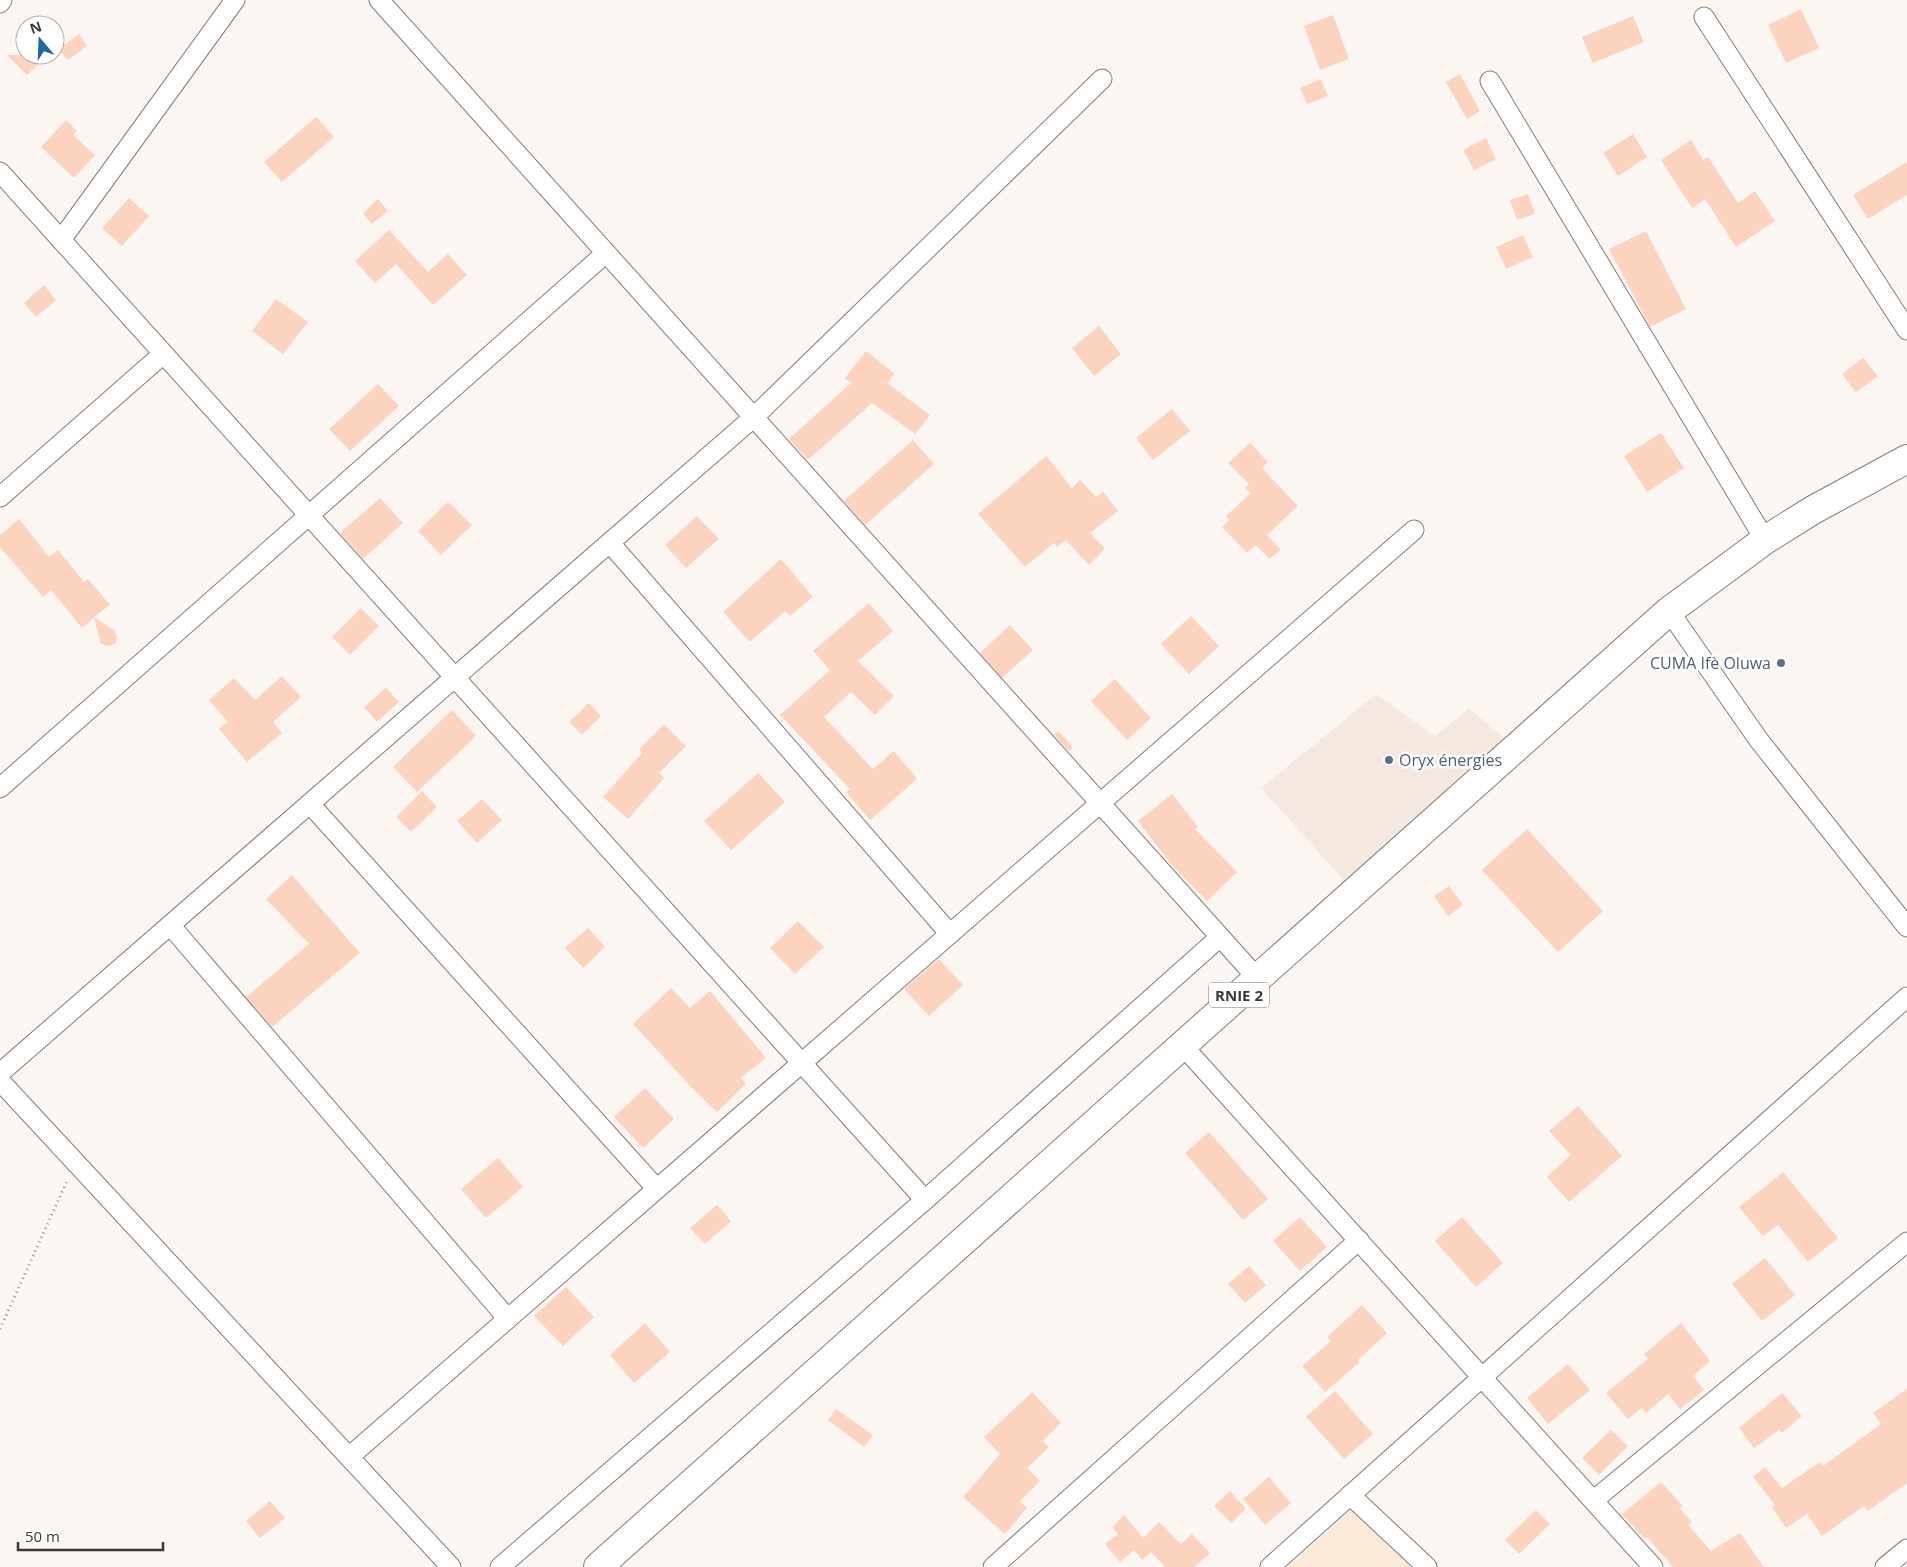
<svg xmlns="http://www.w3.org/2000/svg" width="1907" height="1567" viewBox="0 0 1907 1567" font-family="'Open Sans',sans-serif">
	<rect width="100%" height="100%" fill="#fcf6f3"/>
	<path fill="#f5e8e1" d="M1376 694 1435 736 1469 708 1507 740 1346 883 1261 788Z"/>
	<path fill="#fcead9" d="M1353 1508 1414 1567H1289Z"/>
	<g fill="#fbd3bf">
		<path d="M1801 9 1819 48 1786 63 1768 25Z"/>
		<path d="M1333 15 1349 59 1320 70 1304 26Z"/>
		<path d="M1633 16 1644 42 1593 63 1582 37Z"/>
		<path d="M79 34 87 46 68 60 58 49Z"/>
		<path d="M7 55H48L27 75Z"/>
		<path d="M1460 74 1480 111 1467 119 1446 82Z"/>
		<path d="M1321 79 1328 96 1307 104 1300 88Z"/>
		<path d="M316 117 334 137 282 182 264 162Z"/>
		<path d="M66 120 77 131 73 135 95 155 74 178 41 147Z"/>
		<path d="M1633 134 1647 157 1618 176 1603 153Z"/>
		<path d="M1486 138 1496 159 1474 170 1463 150Z"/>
		<path d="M1691 140 1703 160 1708 157 1738 203 1755 191 1775 221 1736 247 1705 199 1692 208 1661 160Z"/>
		<path d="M1907 162V195L1868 219 1853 195Z"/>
		<path d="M1528 194 1535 214 1517 220 1510 200Z"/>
		<path d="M129 198 149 216 122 246 102 228Z"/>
		<path d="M378 199 388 211 372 224 363 213Z"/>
		<path d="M389 230 428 272 448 254 467 275 433 305 396 264 375 283 355 261Z"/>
		<path d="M1646 231 1686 309 1650 327 1609 249Z"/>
		<path d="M1523 235 1533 257 1506 269 1496 247Z"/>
		<path d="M44 285 56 300 36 317 24 303Z"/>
		<path d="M276 299 308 322 283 354 252 331Z"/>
		<path d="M1099 326 1121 354 1094 376 1072 348Z"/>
		<path d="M866 351 895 374 887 383 930 415 915 434 872 403 808 460 789 439 851 383 845 378Z"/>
		<path d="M1863 358 1878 376 1856 392 1842 374Z"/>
		<path d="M378 384 399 406 350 451 329 429Z"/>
		<path d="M1172 409 1190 431 1153 460 1136 438Z"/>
		<path d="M1661 433 1684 468 1647 492 1624 456Z"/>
		<path d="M913 440 934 464 865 525 844 501Z"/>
		<path d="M1250 443 1268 462 1262 468 1298 506 1267 535 1281 550 1269 559 1256 545 1247 553 1222 527 1229 520 1226 516 1251 493 1245 488 1249 484 1228 463Z"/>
		<path d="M1046 456 1072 488 1080 480 1096 497 1103 492 1118 511 1090 533 1105 549 1089 565 1066 540 1057 547 1054 543 1025 567 978 514Z"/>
		<path d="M380 498 403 523 363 559 340 533Z"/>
		<path d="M448 502 472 525 441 555 418 531Z"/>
		<path d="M697 516 719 539 686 568 665 545Z"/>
		<path d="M19 519 49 557 58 550 84 582 88 579 110 605 94 617 115 631 117 637 115 644 108 646 101 644 94 618 82 628 51 590 43 597 0 547V535Z"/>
		<path d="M781 559 813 597 790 616 785 611 750 642 723 612Z"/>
		<path d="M869 603 893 631 858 661 894 696 875 715 851 692 824 717 873 769 894 751 917 779 870 820 846 792 850 789 780 715 830 670 813 651Z"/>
		<path d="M361 608 379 626 350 655 332 637Z"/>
		<path d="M1191 616 1219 646 1189 674 1161 644Z"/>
		<path d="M1010 625 1033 650 1002 678 980 653Z"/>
		<path d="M282 676 301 697 273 722 282 733 247 762 219 729 228 722 209 700 234 678 255 700Z"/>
		<path d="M1115 679 1151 718 1127 740 1091 701Z"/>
		<path d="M386 688 399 702 377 722 364 707Z"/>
		<path d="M589 703 601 716 582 735 569 722Z"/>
		<path d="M452 710 476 736 417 792 393 767Z"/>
		<path d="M664 724 686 746 659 773 664 778 628 819 603 797 642 753 639 749Z"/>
		<path d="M1058 731 1073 747 1069 751 1054 735Z"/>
		<path d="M758 773 785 802 731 850 704 821Z"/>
		<path d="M422 791 437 807 411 832 396 817Z"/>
		<path d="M1172 794 1198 827 1195 829 1237 872 1207 901 1171 864 1138 821Z"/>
		<path d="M482 799 502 820 477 843 457 821Z"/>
		<path d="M1527 829 1603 911 1558 952 1482 870Z"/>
		<path d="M292 875 360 953 272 1027 246 997 309 944 266 899Z"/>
		<path d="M1449 886 1463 905 1448 916 1434 896Z"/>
		<path d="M798 921 824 947 795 974 770 948Z"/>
		<path d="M588 928 605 947 583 968 565 948Z"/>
		<path d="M939 959 963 985 929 1016 904 989Z"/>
		<path d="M671 988 690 1008 710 991 766 1058 741 1078 746 1084 717 1112 692 1088 633 1024Z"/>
		<path d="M645 1088 674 1119 643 1148 614 1117Z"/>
		<path d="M1578 1106 1622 1156 1569 1202 1547 1177 1571 1155 1549 1131Z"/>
		<path d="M1209 1132 1268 1199 1243 1220 1185 1153Z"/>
		<path d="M498 1158 523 1187 486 1218 461 1189Z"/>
		<path d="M1783 1172 1838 1238 1808 1262 1778 1225 1763 1236 1739 1207Z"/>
		<path d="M717 1205 731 1221 705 1244 690 1228Z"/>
		<path d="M1300 1217 1327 1247 1300 1271 1273 1241Z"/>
		<path d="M1462 1217 1503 1263 1476 1287 1435 1241Z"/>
		<path d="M1765 1258 1795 1295 1762 1321 1732 1284Z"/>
		<path d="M1249 1266 1266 1285 1245 1303 1228 1284Z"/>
		<path d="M566 1287 594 1317 563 1346 534 1316Z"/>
		<path d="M1362 1305 1387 1333 1358 1360 1360 1362 1325 1392 1302 1366 1331 1341 1327 1337Z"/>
		<path d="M645 1323 670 1352 634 1383 610 1355Z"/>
		<path d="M1681 1323 1710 1361 1693 1376 1704 1390 1680 1409 1668 1394 1646 1413 1642 1408 1628 1419 1606 1393 1648 1359 1644 1354Z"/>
		<path d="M1568 1364 1590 1390 1548 1424 1527 1398Z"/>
		<path d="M1907 1389V1483L1868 1511 1864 1506 1822 1536 1807 1514 1786 1528 1772 1507 1775 1505 1753 1477 1765 1467 1782 1488 1820 1462 1823 1466 1881 1424 1873 1413Z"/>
		<path d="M1335 1391 1373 1434 1344 1459 1306 1417Z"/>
		<path d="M1032 1392 1061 1423 1043 1441 1049 1447 1027 1468 1040 1481 1020 1501 1027 1508 1005 1534 963 1497 1000 1454 984 1437Z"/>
		<path d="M1782 1393 1802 1416 1782 1433 1779 1430 1754 1448 1739 1428Z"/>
		<path d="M836 1409 873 1435 864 1447 828 1420Z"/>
		<path d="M1611 1430 1628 1446 1599 1475 1582 1458Z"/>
		<path d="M1269 1477 1291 1503 1265 1525 1243 1499Z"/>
		<path d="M1661 1482 1683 1506 1679 1508 1692 1522 1688 1525 1711 1551 1740 1533 1764 1567H1673L1647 1537 1645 1539 1622 1514Z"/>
		<path d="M1230 1491 1246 1509 1231 1523 1214 1506Z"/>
		<path d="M270 1501 285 1518 260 1538 246 1521Z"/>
		<path d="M1536 1510 1550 1524 1519 1554 1505 1540Z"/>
		<path d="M1124 1515 1143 1538 1159 1522 1181 1544 1192 1534 1210 1553 1194 1567H1165L1151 1552 1142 1560 1134 1550 1120 1562 1105 1544 1118 1534 1112 1527Z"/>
	</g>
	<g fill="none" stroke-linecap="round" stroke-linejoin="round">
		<g stroke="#827d7a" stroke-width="21">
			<g id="street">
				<path d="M379 0 1258 979"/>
				<path d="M0 3 2 0"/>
				<path d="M1704 17 1907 330"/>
				<path d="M1490 81 1765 540"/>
				<path d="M0 172 925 1200"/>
				<path d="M61 240 235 0"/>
				<path d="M0 497 163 354"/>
				<path d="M610 543 950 934"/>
				<path d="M1669 611 1758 739 1907 927"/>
				<path d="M0 788 606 253"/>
				<path d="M310 804 657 1189"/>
				<path d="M170 925 508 1319"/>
				<path d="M1183 1046 1653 1567"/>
				<path d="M0 1073 754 417 1102 79"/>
				<path d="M0 1081 451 1567"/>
				<path d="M349 1457 1414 530"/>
				<path d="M1350 1495 1427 1567"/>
				<path d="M1594 1500 1907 1242"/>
				<path d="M500 1567 925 1200 1220 937"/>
				<path d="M993 1567 1359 1240"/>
				<path d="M1270 1567 1907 997"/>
				<path d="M1885 1567 1907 1549"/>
			</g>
		</g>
		<g stroke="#827d7a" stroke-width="30">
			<path id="primary" d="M598 1567 1669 611 1765 540 1813 510 1907 459"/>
		</g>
		<path stroke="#999593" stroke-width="3" stroke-dasharray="1 4" stroke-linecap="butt" d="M0 1329 67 1181"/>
		<use href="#street" stroke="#fff" stroke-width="19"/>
		<use href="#primary" stroke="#fff" stroke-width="28"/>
	</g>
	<g fill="#5c6f8a" stroke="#fff" stroke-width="2">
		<circle cx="1781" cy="663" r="5"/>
		<circle cx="1389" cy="760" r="5"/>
	</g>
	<g text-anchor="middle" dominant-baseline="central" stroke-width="5" stroke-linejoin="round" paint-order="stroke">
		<rect fill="#fff" stroke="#767474" stroke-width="1" x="1209" y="982.5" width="60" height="25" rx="4"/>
		<g font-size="15" font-weight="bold" fill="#3b3938">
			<text x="1239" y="995">RNIE 2</text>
		</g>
		<g font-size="16" fill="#4e5e75" stroke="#fff" text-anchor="end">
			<text x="1771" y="663">CUMA Ifè Oluwa</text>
			<text x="1399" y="760" text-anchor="start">Oryx énergies</text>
		</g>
	</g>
	<g transform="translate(40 40) rotate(341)"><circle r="24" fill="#ffffff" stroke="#b1b0af"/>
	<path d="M0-4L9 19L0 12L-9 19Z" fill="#1f6a9d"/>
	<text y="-8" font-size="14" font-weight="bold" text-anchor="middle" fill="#3b3938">N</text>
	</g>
	<path d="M18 1542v8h145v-8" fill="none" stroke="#3b3938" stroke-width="2.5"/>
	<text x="25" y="1542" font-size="15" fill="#3b3938" stroke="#ffffff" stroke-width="4" paint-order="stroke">50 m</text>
</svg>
